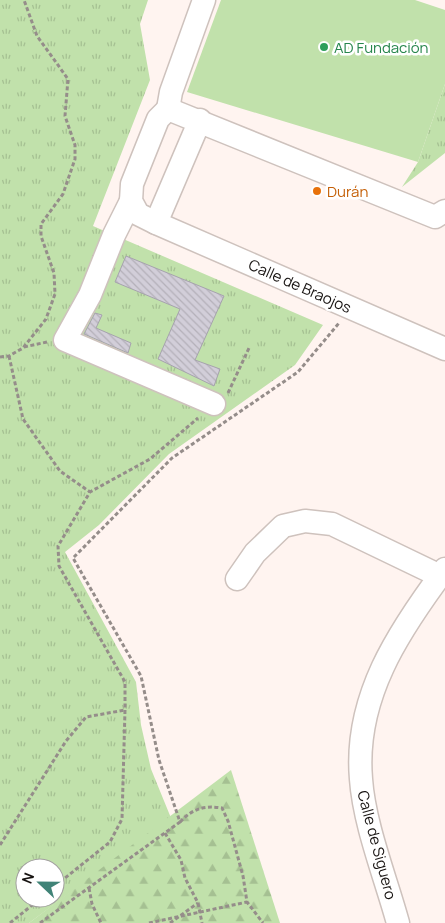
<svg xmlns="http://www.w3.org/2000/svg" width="445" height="923" viewBox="0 0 445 923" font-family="Manrope,sans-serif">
	<defs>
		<pattern id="grass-tufts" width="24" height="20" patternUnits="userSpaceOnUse" patternTransform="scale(1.25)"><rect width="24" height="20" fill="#c1e1ab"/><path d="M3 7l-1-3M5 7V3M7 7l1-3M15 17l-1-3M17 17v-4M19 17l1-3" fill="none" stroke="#a5c092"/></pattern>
		<pattern id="forest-firs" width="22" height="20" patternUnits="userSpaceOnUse" patternTransform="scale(1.25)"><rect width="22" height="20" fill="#c1e1ab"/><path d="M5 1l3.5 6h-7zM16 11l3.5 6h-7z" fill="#a5c092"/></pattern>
		<pattern id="building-back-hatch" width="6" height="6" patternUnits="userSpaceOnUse" patternTransform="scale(1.25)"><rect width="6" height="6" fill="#d2ced9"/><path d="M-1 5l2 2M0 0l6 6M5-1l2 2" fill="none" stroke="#b4b0b9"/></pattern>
	</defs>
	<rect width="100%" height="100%" fill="#fff4f0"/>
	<g fill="url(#grass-tufts)" fill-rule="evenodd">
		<path d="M0 0H148L140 24 150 80 93 226 323 325 295 365 169 454 99 525 65 552 136 682 141 725 151 769 171 818 29 923H0ZM25 868H55V898H25Z"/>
		<path d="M445 84V153L402 187 418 162Z"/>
	</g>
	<path fill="url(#forest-firs)" d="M231 770 280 923H29Z"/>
	<path fill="#c1e1ab" d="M221 0H415L445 10V84L418 162 187 92Z"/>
	<g fill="url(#building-back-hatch)" stroke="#a6a3ad">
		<path d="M126 256 224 296 195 360 220 369 214 386 158 359 180 309 115 282Z"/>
		<path d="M95 313 102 315 96 328 131 343 128 353 84 334Z"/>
	</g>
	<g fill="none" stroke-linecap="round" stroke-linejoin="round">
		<g stroke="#cec2bd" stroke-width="25">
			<g id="minor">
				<path d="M168 109 171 92 204 0"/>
				<path d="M131 201 114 235 90 295 65 340 214 404"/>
				<path d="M445 211 435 217 168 109 158 119 132 184 131 201 138 214 156 223 445 349"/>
				<path d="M156 223 200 120"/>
				<path d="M237 579 255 553 283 526 305 521 332 524 440 576"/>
				<path d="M398 923C386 879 364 824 361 779 354 698 398 632 445 569"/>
			</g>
		</g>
		<g stroke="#958d8a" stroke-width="3" stroke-dasharray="4 2.5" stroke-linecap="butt">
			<path d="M24 347 47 342"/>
			<path d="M9 356 23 419 60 471 90 492"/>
			<path d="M0 357 9 356 23 348 46 319 55 294 54 273 41 236V224L63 194 75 159V145L65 116 68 79 37 36 24 0"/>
			<path d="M228 393 249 348"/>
			<path d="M180 822C192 809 204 805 222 808L228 821 243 876 247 902 263 923"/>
			<path d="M165 833 181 860 185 878 198 903 202 923"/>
			<path d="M0 845 66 741 86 717 125 710"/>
			<path d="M55 886 110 842 122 819 125 710V682L59 566 58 546 90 492 150 459 198 418"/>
			<path d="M89 888 92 904 101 923"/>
			<path d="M10 923 41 898"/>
			<path d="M40 923 180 822 159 760 141 676 73 558 172 458 298 372 339 323"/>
			<path d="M149 923 247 902"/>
			<path d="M170 923 198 903"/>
		</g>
		<use href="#minor" stroke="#fff" stroke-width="22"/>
	</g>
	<circle fill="#2e9e5b" stroke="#fff" stroke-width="2" cx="324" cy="47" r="5"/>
	<circle fill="#e8710a" stroke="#fff" stroke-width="2" cx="317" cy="191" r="5"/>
	<g text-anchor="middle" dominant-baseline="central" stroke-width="5" stroke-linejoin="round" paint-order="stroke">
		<g font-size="15" fill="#27864d" stroke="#fff" text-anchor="start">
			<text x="334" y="47">AD Fundación</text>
		</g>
		<g font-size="15" fill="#c56008" stroke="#fff" text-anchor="start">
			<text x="327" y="191">Durán</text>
		</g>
		<g font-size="15" fill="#161210" stroke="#fff">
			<text transform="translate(300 286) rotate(24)">Calle de Braojos</text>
			<text transform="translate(377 845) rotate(75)">Calle de Siguero</text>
		</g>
	</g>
	<g transform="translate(40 883) rotate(292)"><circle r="24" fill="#ffffff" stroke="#a2a09f"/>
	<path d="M0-4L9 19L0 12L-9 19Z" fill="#408377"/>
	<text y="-8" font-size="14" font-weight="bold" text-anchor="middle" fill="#161210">N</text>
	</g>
</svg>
